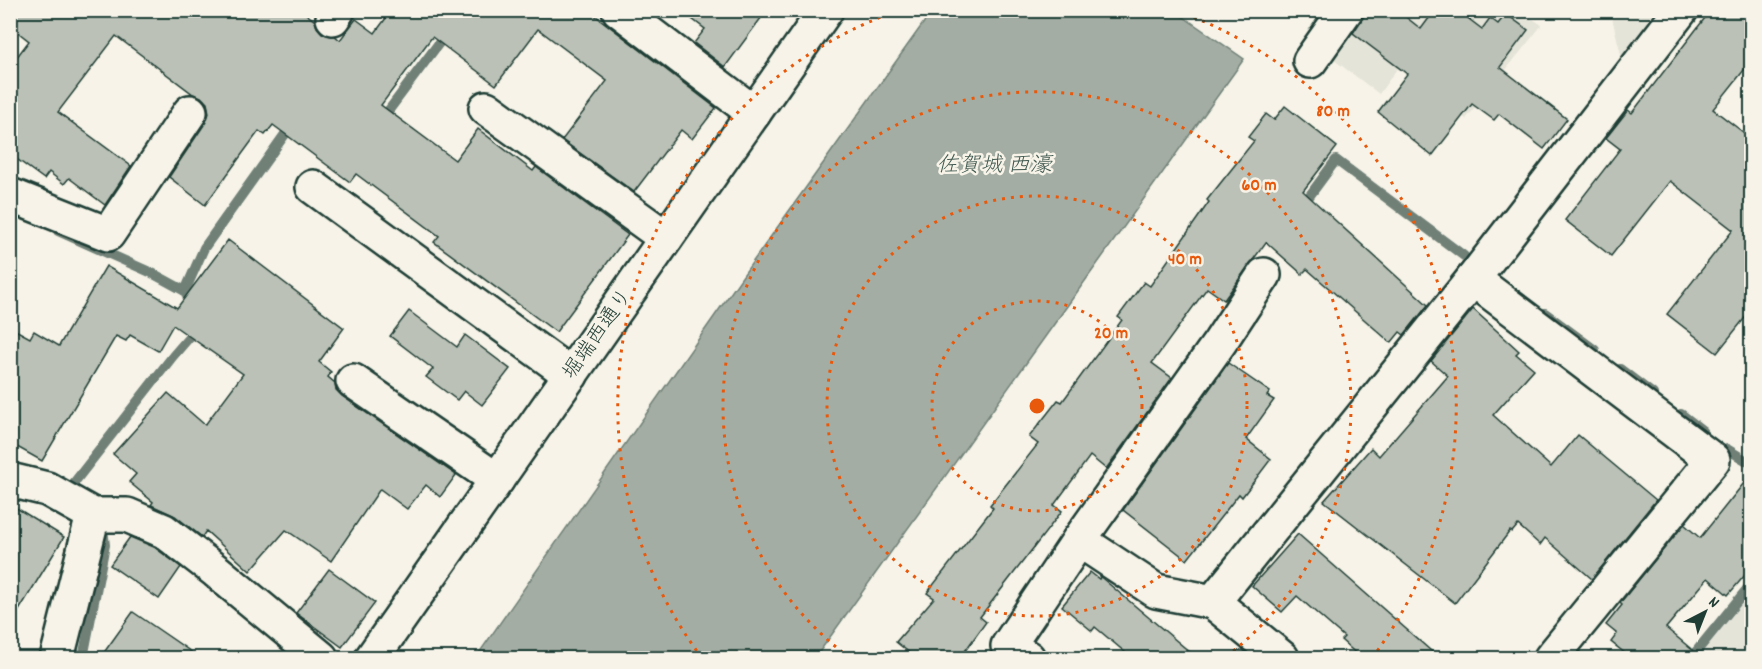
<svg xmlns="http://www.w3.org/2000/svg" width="1762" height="669" viewBox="0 0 1762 669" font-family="Dekko,'Klee One',sans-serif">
	<rect width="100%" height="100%" fill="#f7f3e8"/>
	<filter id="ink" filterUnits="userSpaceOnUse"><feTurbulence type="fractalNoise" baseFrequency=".0167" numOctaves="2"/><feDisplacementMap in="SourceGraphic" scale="12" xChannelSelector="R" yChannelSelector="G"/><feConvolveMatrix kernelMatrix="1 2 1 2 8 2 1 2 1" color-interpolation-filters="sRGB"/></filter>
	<g filter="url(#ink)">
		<g fill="#e5e4d9">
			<path d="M1334 11H1521L1542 25 1466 119 1399 66 1379 94 1313 44Z"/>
			<path d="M1605 11H1670L1625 71 1611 14Z"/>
			<path d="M1751 590V658H1696Z"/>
		</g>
		<path fill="#a4ada3" stroke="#6f8077" stroke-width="1.5" d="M932 11H1175L1244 59 815 658H485L479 653 744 274Z"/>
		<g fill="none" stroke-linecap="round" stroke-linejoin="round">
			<g stroke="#6f8077" stroke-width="10">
				<path d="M380 122 448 31"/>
				<path d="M1302 206 1336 160 1464 256"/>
				<path d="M58 231 152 273 185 291 192 308"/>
				<path d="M185 291 204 248 293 123"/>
				<path d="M1545 313 1595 350"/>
				<path d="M1620 369 1653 394"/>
				<path d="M1681 414 1703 431"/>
				<path d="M1727 449 1752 464"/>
				<path d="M73 484 173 356 192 334 194 325"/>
				<path d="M83 658 105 545 103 529"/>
				<path d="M1691 658 1752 583"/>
			</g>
		</g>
		<g fill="#bbc1b6" stroke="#1f3d34" stroke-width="1.5">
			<path d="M10 10H301L315 21 317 27 323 34 335 36 340 40 356 19 375 33 392 10H588L716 108 692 139 681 130 634 192 562 140 607 81 538 29 496 85 432 37 381 105 455 160 478 129 533 171 536 167 628 235 556 332 434 242 439 236 356 174 350 182 273 125 265 135 259 131 205 205 169 177 206 122 209 113 207 103 201 97 193 94 116 36 58 112 131 166 105 205 69 178 64 184 49 172 44 179 10 154V66L29 41 10 26Z"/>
			<path d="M680 10H767L725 67 694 43 705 29Z"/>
			<path d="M1368 10H1397L1421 29 1435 10H1457L1482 29 1490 18 1498 24 1506 14 1528 30 1500 67 1567 119 1544 149 1499 114 1494 120 1472 104 1432 156 1378 112 1407 74 1353 33Z"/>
			<path d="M1711 10H1752V60L1713 109 1752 139V309L1717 353 1667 314 1733 230 1670 181 1611 256 1565 220 1620 149 1606 138 1628 110 1632 113Z"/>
			<path d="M1285 106 1337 147 1303 191 1428 305 1404 335 1400 332 1391 343 1307 269 1302 274 1266 242 1224 300 1207 288 1152 363 1172 378 1106 469 1090 456 1054 505 1062 511 980 617 986 622 960 658H916L896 642 934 598 927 593 993 508 990 505 1038 444 1029 437 1058 400 1062 402 1122 320 1118 317 1144 282 1150 286 1209 202 1207 200 1254 141 1248 137 1266 114 1274 120Z"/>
			<path d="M228 240 344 328 319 362 331 372 328 377 335 383 336 390 342 396 456 475 440 497 426 485 407 509 380 489 331 561 286 530 250 571 206 531 202 537 175 516 151 505 153 502 129 482 136 474 113 454 168 393 205 425 243 374 173 325 158 351 130 335 126 341 116 336 42 461 10 443V327L30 338 34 331 59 346 106 266 177 308Z"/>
			<path d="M1473 309 1519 351 1516 354 1534 369 1493 415 1551 467 1578 435 1656 500 1592 579 1545 538 1540 545 1518 525 1512 532 1510 531 1455 603 1324 501 1371 448 1379 456 1448 376 1431 361Z"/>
			<path d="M409 311 457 347 465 335 510 369 482 405 464 391 457 400 426 377 433 369 390 336Z"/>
			<path d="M1228 363 1270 392 1267 396 1274 400 1246 439 1271 459 1242 497 1239 494 1187 560 1123 510Z"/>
			<path d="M1752 473V567L1728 595 1708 578 1666 628 1702 658H1631L1611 642 1617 634 1606 625 1622 605 1620 603 1684 524 1700 538Z"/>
			<path d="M10 504 64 537 10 625Z"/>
			<path d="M1298 534 1439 658H1361L1341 640 1344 637 1297 596 1282 612 1252 586Z"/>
			<path d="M130 537 154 547 181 567 159 599 110 565Z"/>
			<path d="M329 569 375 603 342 647 296 613Z"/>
			<path d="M1090 572 1099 579 1100 577 1103 579 1197 658H1132L1095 627 1092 631 1062 606Z"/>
			<path d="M133 612 200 658H100Z"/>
		</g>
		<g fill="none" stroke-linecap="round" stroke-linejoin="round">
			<g stroke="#1f3d34" stroke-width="38">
				<g id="street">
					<path d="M619 10 754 113"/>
					<path d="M333 18 338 10"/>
					<path d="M1310 61 1346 10"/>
					<path d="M486 108 666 238"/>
					<path d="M313 187 571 375"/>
					<path d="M10 195 108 234 190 112"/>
					<path d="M1473 279 1713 460 1551 658"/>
					<path d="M353 381 497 480"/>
					<path d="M10 480 47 489 93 515H127L164 531 216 571 321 658"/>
					<path d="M1079 540 1220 342 1264 275"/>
					<path d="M57 658 93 515"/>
					<path d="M1028 658 1008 646 1079 540 1156 591 1213 602"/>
					<path d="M1282 658 1213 602 1473 279 1681 10"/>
				</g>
			</g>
			<g stroke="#1f3d34" stroke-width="38">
				<path id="secondary" d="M372 658 826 10"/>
			</g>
			<use href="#street" stroke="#f7f3e8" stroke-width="33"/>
			<use href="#secondary" stroke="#f7f3e8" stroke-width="33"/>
		</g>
	</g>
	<g fill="none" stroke="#e8590c" stroke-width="3" stroke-dasharray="3 6">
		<circle cx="1037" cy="406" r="105"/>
		<circle cx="1037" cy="406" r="210"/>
		<path d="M850 658A314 314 0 1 1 1224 658"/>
		<path d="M702 658A419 419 0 0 1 897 11M1177 11A419 419 0 0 1 1372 658"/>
	</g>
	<g text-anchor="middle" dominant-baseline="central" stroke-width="5" stroke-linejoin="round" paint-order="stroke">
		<g font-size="21" fill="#1f3d34" stroke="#f7f3e8">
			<text transform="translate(599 335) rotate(-55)">堀端西通り</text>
		</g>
		<g font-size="22" font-style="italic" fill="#405950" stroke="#f7f3e8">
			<text x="994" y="166">佐賀城 西濠</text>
		</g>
	</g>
	<circle cx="1037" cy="406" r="9" fill="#e8590c" stroke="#f7f3e8" stroke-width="3"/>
	<g font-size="18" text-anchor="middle" font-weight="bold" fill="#e8590c" stroke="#f7f3e8" stroke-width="5" stroke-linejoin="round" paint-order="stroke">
		<text x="1333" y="116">80 m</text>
		<text x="1259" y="190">60 m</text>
		<text x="1185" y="264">40 m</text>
		<text x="1111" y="338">20 m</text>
	</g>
	<rect width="1762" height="669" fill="none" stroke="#f7f3e8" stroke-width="36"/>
	<rect x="18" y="18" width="1726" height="633" fill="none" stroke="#1f3d34" stroke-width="2" filter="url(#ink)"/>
	<g transform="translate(1705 612) rotate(42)" stroke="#f7f3e8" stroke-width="4.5" paint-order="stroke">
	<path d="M0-4.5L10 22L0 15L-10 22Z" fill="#1f3d34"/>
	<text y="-9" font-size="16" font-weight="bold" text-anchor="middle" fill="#1f3d34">N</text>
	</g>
</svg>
